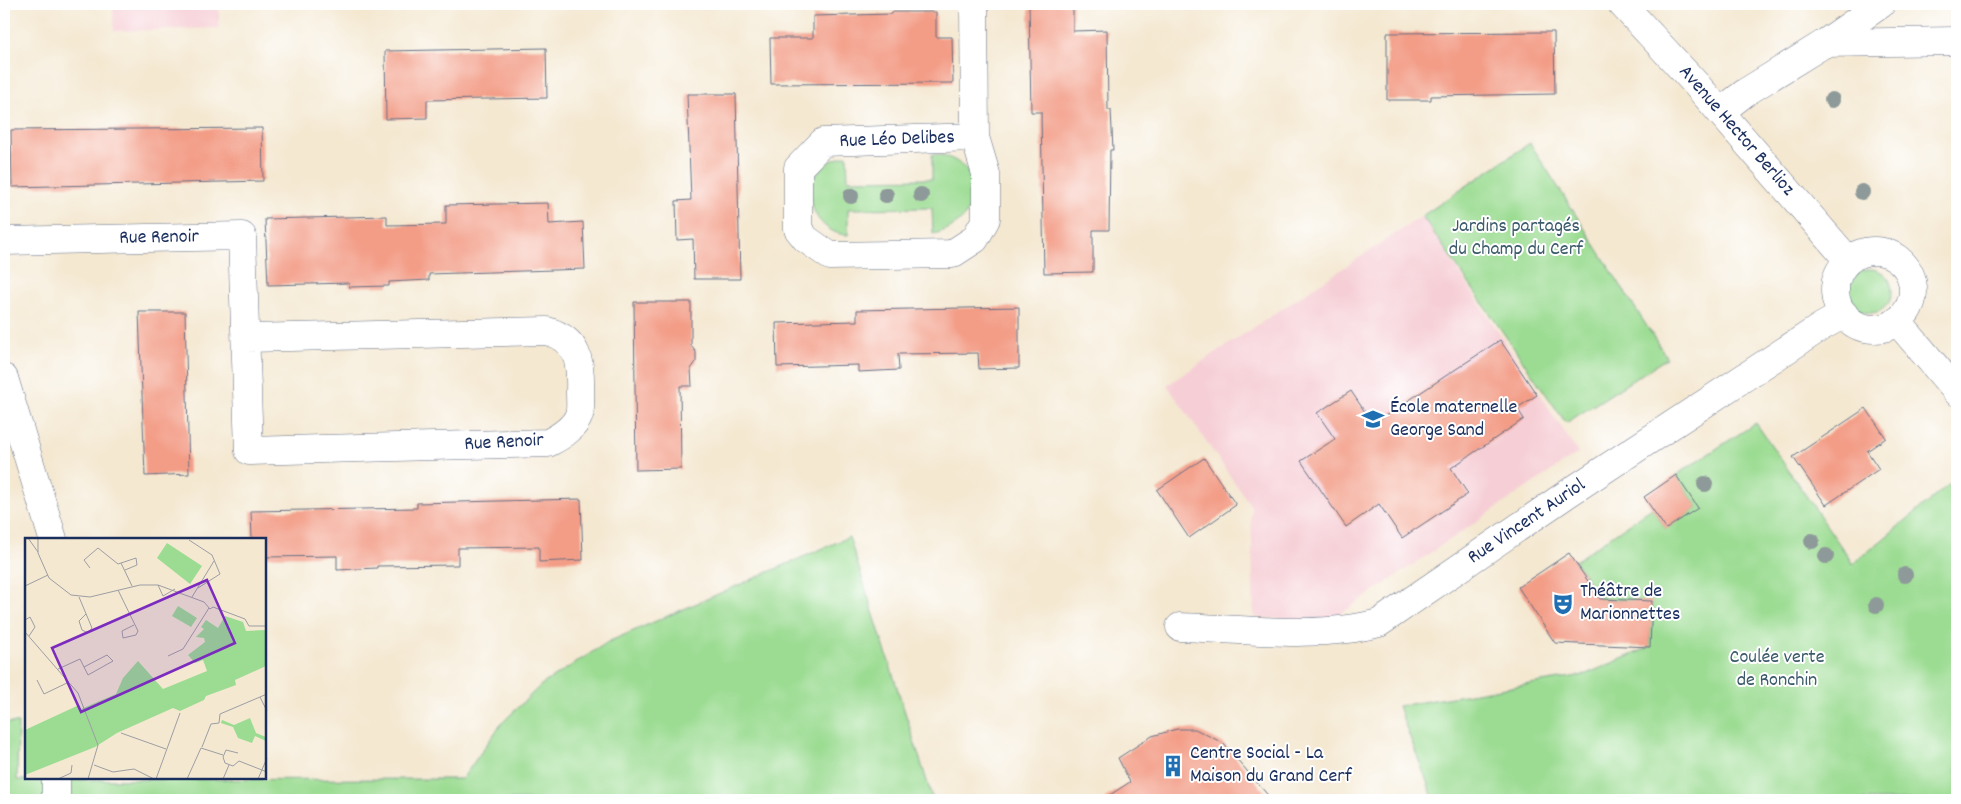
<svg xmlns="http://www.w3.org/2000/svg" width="1961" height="804" viewBox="0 0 1961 804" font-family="Dekko,sans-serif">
	<rect width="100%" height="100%" fill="#fff"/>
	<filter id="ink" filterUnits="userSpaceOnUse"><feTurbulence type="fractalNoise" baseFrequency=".02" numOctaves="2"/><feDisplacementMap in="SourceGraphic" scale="10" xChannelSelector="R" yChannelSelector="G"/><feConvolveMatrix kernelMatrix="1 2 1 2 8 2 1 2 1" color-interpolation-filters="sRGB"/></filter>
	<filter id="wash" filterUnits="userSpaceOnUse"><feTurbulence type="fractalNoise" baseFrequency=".0096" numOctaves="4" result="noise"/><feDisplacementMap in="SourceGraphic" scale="20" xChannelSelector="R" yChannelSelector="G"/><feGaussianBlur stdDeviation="1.12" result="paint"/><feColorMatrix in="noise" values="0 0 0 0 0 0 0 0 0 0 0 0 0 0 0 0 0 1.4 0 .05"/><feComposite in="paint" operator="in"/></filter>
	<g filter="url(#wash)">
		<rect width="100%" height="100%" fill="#f4e8d1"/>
		<g fill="#f6cfd6">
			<path d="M113 4H219V28L114 31Z"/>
			<path d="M1422 216 1578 453 1331 620 1254 618 1251 506 1167 385Z"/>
		</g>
		<g fill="#9bdc92" stroke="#5b8678">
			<path d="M1530 143 1667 358 1566 423 1422 216Z"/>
			<path d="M932 154C987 158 988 222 933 234L932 208 848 209V235C815 234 797 190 823 167 830 160 838 158 847 155L848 180 932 179Z"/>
			<circle cx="1870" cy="291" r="22"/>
			<path d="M1756 423 1853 564 1957 478V800H1434L1398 706 1584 675 1650 647 1652 601 1600 599 1575 561 1652 508 1666 529 1698 508 1676 475Z"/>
			<path d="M849 537 933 800H4V723H18L17 780 462 779 502 723 541 685 608 642Z"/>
		</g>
		<g id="blocks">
			<g fill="#f39d87">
				<path d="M1029 4H1073V31L1107 30 1108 110H1111L1113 150H1110L1109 230H1093V272L1044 273 1041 112H1031Z"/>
				<path d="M892 12H936V37H952L953 83 771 84 770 38H813V16L892 14Z"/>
				<path d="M1554 32 1555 94 1431 96V100H1387V33Z"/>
				<path d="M546 48 547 98 427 100V118L386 119 385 51Z"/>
				<path d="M687 94H736L740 279H694L693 239 677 240 676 201 691 200Z"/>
				<path d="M262 128 263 181 12 187 11 130Z"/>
				<path d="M548 203 549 224 583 222 585 269 429 274V280L389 282V286L349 287V283L268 285 265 219 387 216V225L446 224V205Z"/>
				<path d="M634 302H691V346L696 352V362L691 369 692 386H680L681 469 636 470Z"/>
				<path d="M1019 307V368L979 369 978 353 898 354 899 370 858 372V365L777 367 776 323 857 321V310Z"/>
				<path d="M139 312H185L189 474 145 476Z"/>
				<path d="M1500 340 1537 395 1517 408 1524 419 1451 468 1468 494 1402 538 1379 504 1346 527 1301 461 1335 439 1317 413 1351 391 1373 424Z"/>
				<path d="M1866 408 1886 438 1867 451 1879 469 1826 505 1793 457Z"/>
				<path d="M1204 458 1236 505 1189 538 1157 490Z"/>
				<path d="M1676 475 1698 508 1666 529 1644 497Z"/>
				<path d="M581 499 583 560 539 562V547L458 548V565L377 566V568L337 570V556L265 557V539H252L251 511 417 508V503Z"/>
				<path d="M1569 553 1600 599 1652 601 1650 647 1555 643 1518 587Z"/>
				<path d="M1177 729H1195L1223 743 1272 800H1102L1130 782 1118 758 1152 736Z"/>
			</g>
		</g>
	</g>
	<g filter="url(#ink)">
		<use href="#blocks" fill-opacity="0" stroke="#677086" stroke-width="1"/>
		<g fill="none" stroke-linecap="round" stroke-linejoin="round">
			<g stroke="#677086" stroke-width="29">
				<g id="minor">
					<path d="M974 4 975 137 986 174V219L975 239 952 254 830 256 806 239 798 229V168L823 142 975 137"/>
					<path d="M1622 4 1695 83 1848 260"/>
					<path d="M1825 43 1957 41"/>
					<path d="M1720 112 1746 92 1825 43 1881 4"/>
					<path d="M4 241 242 236 249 451 548 443C560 437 574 429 579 415 581 409 580 399 580 392 581 363 579 340 547 331L246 338"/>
					<circle cx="1874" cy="290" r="39"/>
					<path d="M1897 321 1957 392"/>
					<path d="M4 378 53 539"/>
					<path d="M1180 627C1243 629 1319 639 1379 623L1567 494 1821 327 1844 314"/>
					<path d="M56 800V778"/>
				</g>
			</g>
			<use href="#minor" stroke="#fff" stroke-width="28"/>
		</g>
		<g fill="#8e9a99">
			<circle cx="1832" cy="100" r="8"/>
			<circle cx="1862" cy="192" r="8"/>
			<circle cx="886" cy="195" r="8"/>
			<circle cx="921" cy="195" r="8"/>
			<circle cx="851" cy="196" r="8"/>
			<circle cx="1705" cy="484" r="8"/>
			<circle cx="1812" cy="541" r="8"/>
			<circle cx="1826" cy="556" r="8"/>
			<circle cx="1905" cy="575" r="8"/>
			<circle cx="1876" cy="605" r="8"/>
		</g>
	</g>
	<defs>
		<g id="school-bare" transform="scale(1.725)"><path d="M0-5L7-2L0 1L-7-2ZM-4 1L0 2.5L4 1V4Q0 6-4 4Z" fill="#1f6fb2" stroke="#fff" stroke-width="2.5" paint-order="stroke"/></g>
		<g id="theatre-bare" transform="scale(1.725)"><path d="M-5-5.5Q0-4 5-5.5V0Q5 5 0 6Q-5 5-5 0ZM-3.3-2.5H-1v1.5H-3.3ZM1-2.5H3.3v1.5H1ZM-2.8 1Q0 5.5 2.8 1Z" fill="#1f6fb2" stroke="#fff" stroke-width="2.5" paint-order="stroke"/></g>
		<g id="building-bare" transform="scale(1.725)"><path d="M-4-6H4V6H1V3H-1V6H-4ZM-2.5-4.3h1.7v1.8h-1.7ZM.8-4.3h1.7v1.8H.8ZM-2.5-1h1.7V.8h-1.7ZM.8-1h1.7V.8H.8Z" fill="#1f6fb2" stroke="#fff" stroke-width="2.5" paint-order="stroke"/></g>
	</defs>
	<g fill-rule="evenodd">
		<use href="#school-bare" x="1373" y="419"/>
		<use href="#theatre-bare" x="1563" y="604"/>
		<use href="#building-bare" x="1173" y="766"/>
	</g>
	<g text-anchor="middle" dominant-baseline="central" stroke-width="4" stroke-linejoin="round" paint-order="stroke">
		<g font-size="20" fill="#1b2f5e" stroke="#fff">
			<text transform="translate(1736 131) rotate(49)">Avenue Hector Berlioz</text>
			<text transform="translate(897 140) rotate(-2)">Rue Léo Delibes</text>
			<text transform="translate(159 238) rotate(-1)">Rue Renoir</text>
			<text transform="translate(504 443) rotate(-3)">Rue Renoir</text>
			<text transform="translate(1527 522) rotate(-34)">Rue Vincent Auriol</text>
		</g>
		<g font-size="20" fill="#3b5a6b" stroke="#fff">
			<text x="1516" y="227">Jardins partagés<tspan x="1516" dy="23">du Champ du Cerf</tspan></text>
			<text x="1777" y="658">Coulée verte<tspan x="1777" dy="23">de Ronchin</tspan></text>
		</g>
		<g font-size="20" fill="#1b2f5e" stroke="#fff" text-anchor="start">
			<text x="1390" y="408">École maternelle<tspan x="1390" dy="23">George Sand</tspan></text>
			<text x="1580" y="592">Théâtre de<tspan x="1580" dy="23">Marionnettes</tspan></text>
			<text x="1190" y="754">Centre Social - La<tspan x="1190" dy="23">Maison du Grand Cerf</tspan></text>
		</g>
	</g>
	<g transform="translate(25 538)">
		<rect width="241" height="241" fill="#f4e8d1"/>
		<path d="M142 5 177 28 165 46 132 20ZM153 68 172 80 166 89 147 78ZM200 78 218 84 221 93 241 92V128L210 142 211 147 181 158 179 162 155 173 148 170 92 195 70 209 0 237V192L54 167 56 171 91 156 98 140 113 123 138 151 182 133 178 122 170 125 163 117 180 104 179 100 171 99 179 91 176 89 181 82 193 90ZM225 180 231 195 241 199V203L230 198 227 205 213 200 208 189 196 185 197 182 209 187Z" fill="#9bdc92"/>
		<path fill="none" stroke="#9d9ea3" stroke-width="1" d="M3 0 13 14M13 0V15L24 40 46 57 65 59 115 47H133L179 64 185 71 188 69 220 81 224 88H242M164 2 187 17 195 36 173 50M65 30 59 22 73 10 93 26 96 25M100 32 112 27 111 20 96 25 107 48M133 47 138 58 150 51M0 48 23 37M93 52 113 93 111 97 98 100 97 93 109 87M54 59 67 90 63 95 57 92 54 83 61 76M167 59 189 23M0 82 5 79 10 89 4 98M0 94 53 155 73 207 63 241M143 118 158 111 184 70M33 131 55 121 63 137 88 123 82 117 59 129M12 142 19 156 44 144M235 159 242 173M96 195 141 211M177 209 186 186 194 185 195 176 242 156M213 215 201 212 198 219 200 225 208 228 214 223 242 234M69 227 88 234 109 231 129 241M33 241 46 235 47 227M131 241 155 175M162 241 176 210 198 217M198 241 204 227M233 241 242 220"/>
		<path fill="#7b2cbf" fill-opacity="0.15" stroke="#7b2cbf" stroke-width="2.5" d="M182 42 210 105 56 174 27 110Z"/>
		<rect width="241" height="241" fill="none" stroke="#1b2f5e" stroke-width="2.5"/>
	</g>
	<rect width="1961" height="804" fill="none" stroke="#fff" stroke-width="20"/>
</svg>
